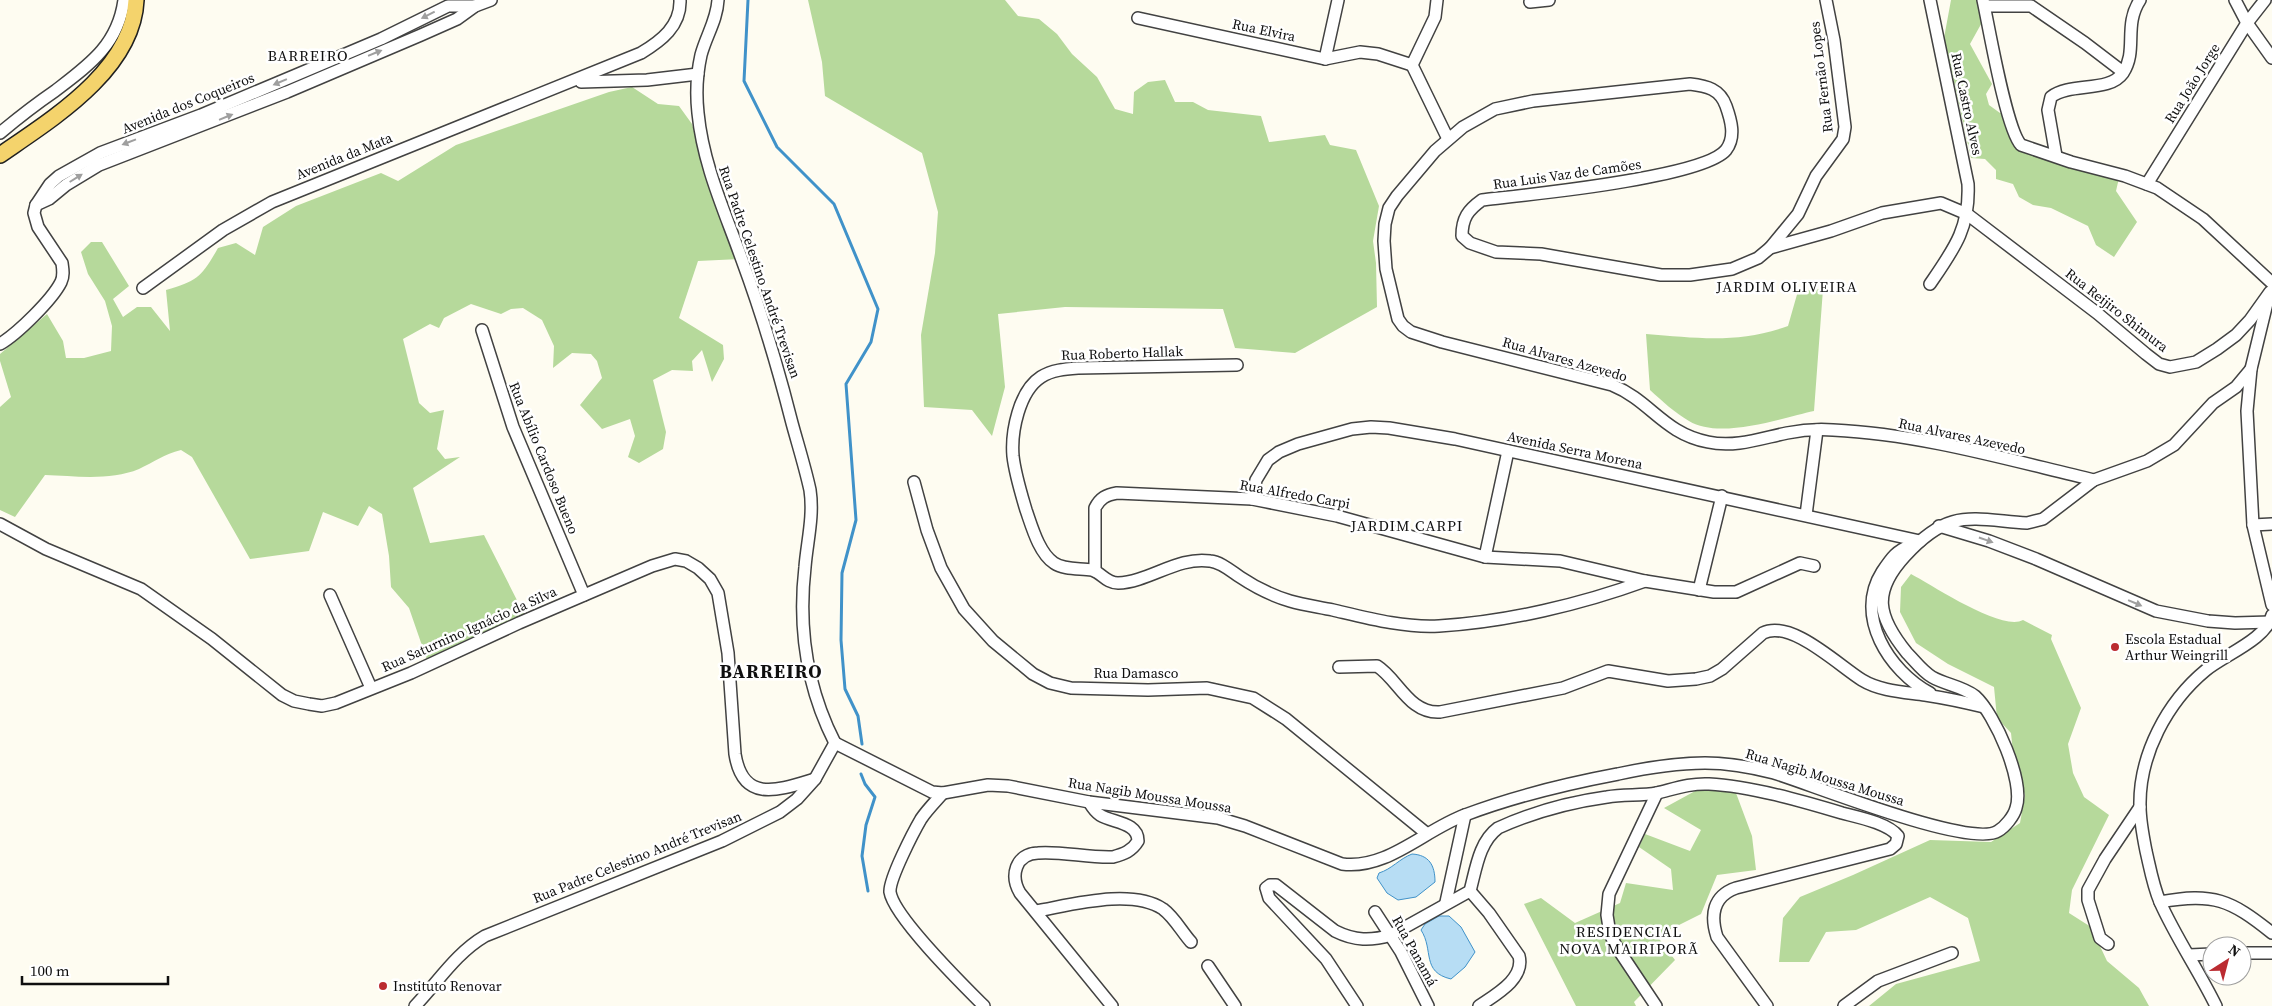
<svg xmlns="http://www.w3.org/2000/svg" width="2272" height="1006" viewBox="0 0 2272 1006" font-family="'Source Serif 4',serif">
	<rect width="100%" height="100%" fill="#fefcf1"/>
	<g fill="#b6d99b">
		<path d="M808 0H1005L1018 16 1039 19 1057 34 1072 54 1097 77 1115 109 1133 114 1134 92 1148 82 1165 80 1175 102H1193L1208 110 1261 116 1269 142 1325 135 1330 145 1356 150 1379 206 1373 241 1376 263 1377 307 1295 353 1235 348 1223 309 1065 307 998 314 1005 387 992 436 972 410 924 407 921 335 935 253 938 212 922 153 825 96 822 62Z"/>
		<path d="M1951 0H1981L1985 17 1970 44 1992 84 1986 94 1989 105 2000 113 2006 112 2015 139 2119 178 2116 191 2137 222 2114 257 2096 245 2088 226 2051 208 2033 205 2019 197 2013 184 1996 179V170L1985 159 1971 158 1944 38Z"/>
		<path d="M632 87 658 104 679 106 692 124 707 177 740 259 698 261 679 318 723 345 724 359 712 382 702 350 692 361 693 371 672 370 653 380 666 432 663 449 639 463 628 457 635 436 630 419 602 429 580 405 602 378 597 361 591 354 572 353 553 368 554 346 542 320 523 308 511 309 501 314 471 304 444 318 439 328 430 324 403 339 419 403 430 413 444 410 437 449 445 459 460 457 413 488 430 543 484 535 524 614 427 660 409 608 391 587 389 556 382 514 369 506 358 526 323 512 309 551 250 559 192 457 181 450C164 454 154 462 139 469 110 481 75 476 45 475L15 517 0 510V407L11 397 0 361V354L47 314 63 341 66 358H84L111 351 112 326 105 301 88 274 81 252 91 242H102L129 286 113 299 123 317 137 307H151L170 331 166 290C198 281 202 276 218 248L236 243 255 255 263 227 296 206 381 173 398 181 456 145 609 92Z"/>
		<path d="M1823 289 1814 411C1781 418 1720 440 1689 421 1675 413 1662 401 1650 390L1646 334C1698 338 1738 344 1788 326L1798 291Z"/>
		<path d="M1911 574C1932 585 2002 632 2023 620L2052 635 2051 639 2081 708 2068 744 2073 773 2084 797 2109 815 2072 890 2069 913 2091 927 2107 961 2139 988 2149 1006H1869L1896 984 1980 961 1968 918 1930 897 1856 930 1826 932 1809 962H1779L1783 918 1800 897 1853 875 1930 840 1991 842 2020 823 2025 795 2014 762 2011 733 1997 718 1994 687 1948 664 1916 643 1900 612 1901 587Z"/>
		<path d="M1715 788 1736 793 1752 836 1756 870 1717 875 1701 914 1657 936 1675 960 1634 1002 1636 1006H1576L1524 904 1541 898 1575 923 1620 903 1626 883 1673 890 1671 869 1639 847 1645 834 1690 851 1701 830 1664 808 1697 790Z"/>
	</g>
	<g fill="#b7ddf4" stroke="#4092c9">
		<path d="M1412 854C1429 855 1435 865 1435 882L1416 897 1398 900 1387 893 1377 878 1379 873C1392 869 1399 859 1412 854Z"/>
		<path d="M1439 916H1449L1461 927 1475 952 1465 967 1451 979C1421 972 1434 950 1421 930L1425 924Z"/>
	</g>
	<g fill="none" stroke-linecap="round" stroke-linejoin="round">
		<g stroke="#4092c9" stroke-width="3">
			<path d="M748 0 744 81 777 147 834 204 878 309 871 342 846 384 856 520 842 573 841 640 845 689 858 716 862 744"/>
			<path d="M861 774 865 784 875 797 866 825 862 856 868 891"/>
		</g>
		<g stroke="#424242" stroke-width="14">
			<g id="minor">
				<path d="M718 0C717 20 706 36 701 55 697 73 696 95 698 113 703 165 725 212 742 260 762 314 778 368 792 423 798 445 805 467 810 490 814 516 807 542 805 567 798 628 807 688 835 743"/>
				<path d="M1437 0 1435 17 1412 65 1448 139"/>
				<path d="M1930 0 1968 184C1970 228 1954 249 1930 284"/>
				<path d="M1983 0C1989 27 2006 129 2021 145L2071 162 2125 176 2157 188 2203 219 2272 283"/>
				<path d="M2235 0 2247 23 2272 58"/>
				<path d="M1530 2 1549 0"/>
				<path d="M1985 6H2031L2085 43 2123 72"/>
				<path d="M1138 18 1325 59 1360 52 1378 54 1412 65"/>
				<path d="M1325 59 1338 0"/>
				<path d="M581 82 647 80 698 74"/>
				<path d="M0 133C18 118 36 104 55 91 89 65 118 45 124 0"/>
				<path d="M2056 156 2048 110 2051 97C2070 82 2109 93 2123 73 2138 50 2123 26 2140 0"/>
				<path d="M2147 184 2247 23 2265 0"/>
				<path d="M36 205 49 199 66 185 99 165 287 92 421 35 457 19 475 6 491 0"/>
				<path d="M1770 248 1798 214 1816 176 1843 139 1845 127 1834 40 1826 0"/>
				<path d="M143 288 223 230 272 202 641 53C661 41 681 26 680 0"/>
				<path d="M2268 299 2251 369 2247 411 2253 525 2272 605"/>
				<path d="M482 330 513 427 584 595"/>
				<path d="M0 344C17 334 52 300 61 282 64 276 63 270 62 263L38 227 34 213 36 205 50 184 59 176 100 153 201 115 296 75 381 39 448 6H475"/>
				<path d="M1237 365 1078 368C1065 369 1052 370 1041 377 1019 391 1011 432 1013 456 1015 474 1021 493 1026 510 1032 527 1039 553 1054 563 1064 570 1080 568 1092 570 1102 573 1106 583 1118 583 1149 582 1178 556 1210 561 1221 562 1231 571 1240 577 1255 587 1273 596 1290 601 1304 605 1319 607 1333 610 1367 618 1404 628 1439 626 1507 622 1582 604 1645 581"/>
				<path d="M2094 480C2009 460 1921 434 1833 430 1818 429 1802 430 1787 433 1762 438 1735 448 1708 442 1663 433 1651 401 1612 385L1442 342 1411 332 1403 326 1398 319 1386 269 1384 241 1385 224 1389 208 1397 196 1435 151 1463 127 1495 109 1533 101 1690 84C1707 86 1720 89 1726 106 1731 120 1736 137 1726 150 1703 178 1525 195 1482 200 1468 210 1462 218 1462 236L1470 243 1496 252 1541 254 1661 275H1690L1732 269 1758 258 1770 248 1831 231 1882 213 1941 203 1967 214 2097 313 2146 354 2159 364 2170 367 2196 362 2217 349 2236 335 2250 320 2270 292"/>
				<path d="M914 482 927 530 941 568 964 609 993 641 1033 674 1050 683 1071 688 1148 690 1207 688 1253 698 1286 719 1426 833"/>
				<path d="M1252 499 1256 480 1268 460 1279 452 1298 444 1352 429 1371 427 1389 428 1455 439 1920 541"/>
				<path d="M1806 515 1817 430"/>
				<path d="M0 524 46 549 141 589 212 639 282 695 294 701 309 704 322 706 336 703 411 673 519 623 652 566 675 559 686 561 698 568 710 579 718 593 728 653 735 754C743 804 779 790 815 779"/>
				<path d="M2253 525 2272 524"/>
				<path d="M1939 526 1989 541 2036 559 2156 611 2208 621 2235 623 2271 622"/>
				<path d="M1913 544C1896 551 1892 557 1882 572 1854 616 1889 671 1930 693"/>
				<path d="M1485 557 1508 451"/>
				<path d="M1095 571V508C1100 498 1106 495 1117 493L1252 499 1337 516 1485 557 1560 561 1645 581 1714 592H1736L1800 563 1814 566"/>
				<path d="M1699 590 1722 496"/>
				<path d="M330 595 371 688"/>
				<path d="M1339 667 1377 666C1398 679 1409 714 1440 712L1563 688 1608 671 1668 681 1696 679 1710 676 1722 669 1763 633C1791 619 1838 665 1862 680 1880 691 1904 692 1925 695 1945 698 1964 702 1984 707"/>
				<path d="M835 743 932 792 943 793 988 785 1008 786 1089 802 1218 818 1245 826 1342 864C1387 870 1424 830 1465 815 1515 796 1565 784 1618 774 1646 768 1675 763 1705 763 1728 763 1751 767 1774 773 1811 784 1971 849 1998 831 2005 827 2014 816 2016 808 2025 782 1995 714 1975 696 1962 686 1946 685 1932 677 1922 671 1915 661 1907 653 1877 616 1872 592 1905 556 1949 508 1969 519 2027 523L2043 519 2094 480 2147 461 2174 445 2213 403 2236 387 2251 369"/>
				<path d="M943 793C936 801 927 810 921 819 914 831 889 879 890 892 894 917 964 986 984 1006"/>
				<path d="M1089 802C1092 807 1095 812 1100 815 1113 823 1138 822 1138 841 1132 851 1124 854 1113 857 1088 858 1061 851 1038 853 1015 854 1010 876 1020 893L1112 1006"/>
				<path d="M1470 891 1489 913 1519 956C1525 979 1495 995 1479 1006"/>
				<path d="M1446 902 1465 815"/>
				<path d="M2160 902C2213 892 2231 900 2272 933"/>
				<path d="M1036 911C1071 905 1131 888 1163 909 1174 917 1182 932 1191 942"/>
				<path d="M1375 912 1401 952 1428 1006"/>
				<path d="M2108 944 2100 938 2088 900V890L2105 859 2140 807"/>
				<path d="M2242 953H2272"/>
				<path d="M2189 955 2212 954"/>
				<path d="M1208 966 1235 1006"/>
				<path d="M415 1006C438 982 456 953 485 936L722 841 780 812 797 799 815 779 835 743"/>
				<path d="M1357 1006 1326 959 1269 898 1266 888 1270 885H1276L1335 931C1355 941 1371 941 1391 935L1470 891C1476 869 1479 842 1498 828 1531 813 1571 802 1607 797 1624 794 1641 796 1657 793 1674 789 1690 783 1709 784 1750 786 1802 801 1842 813 1857 817 1888 823 1898 836L1896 844 1890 849 1736 888C1713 896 1710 915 1717 937L1767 1006"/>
				<path d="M1656 1006 1616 946 1610 934 1607 915 1609 894 1657 793"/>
				<path d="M1844 1006 1878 981 1952 953"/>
				<path d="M2216 1006C2199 971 2176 938 2160 902 2153 886 2150 868 2146 851 2143 836 2140 821 2140 806 2139 755 2167 702 2206 670 2224 655 2267 639 2272 615"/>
			</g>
		</g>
		<g stroke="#202020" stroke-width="18">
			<path id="major" d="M0 155C52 119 133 70 136 0"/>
		</g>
		<use href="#minor" stroke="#fff" stroke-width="11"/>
		<use href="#major" stroke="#f4d36c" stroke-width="15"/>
	</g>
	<defs><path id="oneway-solid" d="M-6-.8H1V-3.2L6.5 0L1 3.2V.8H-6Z" transform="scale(1.25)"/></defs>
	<g fill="#9f9f9f">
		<use href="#oneway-solid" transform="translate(428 15) rotate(153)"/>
		<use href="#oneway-solid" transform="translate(375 53) rotate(-22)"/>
		<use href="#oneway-solid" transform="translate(280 82) rotate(157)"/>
		<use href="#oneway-solid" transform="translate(226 117) rotate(-22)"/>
		<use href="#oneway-solid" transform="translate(129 142) rotate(159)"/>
		<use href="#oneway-solid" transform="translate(76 178) rotate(-32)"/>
		<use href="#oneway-solid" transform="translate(1986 540) rotate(19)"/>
		<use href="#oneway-solid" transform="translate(2135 603) rotate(23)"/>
	</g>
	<g fill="#bb2b31" stroke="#fff" stroke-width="2">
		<circle cx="2115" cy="647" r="5"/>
		<circle cx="383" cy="986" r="5"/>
	</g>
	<g text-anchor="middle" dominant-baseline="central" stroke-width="5" stroke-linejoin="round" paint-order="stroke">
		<g font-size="14" fill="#0f0f0f" stroke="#fff">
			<text transform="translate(1264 30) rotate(12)">Rua Elvira</text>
			<text transform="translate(1821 77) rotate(-97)">Rua Fernão Lopes</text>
			<text transform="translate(2192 83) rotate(-58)">Rua João Jorge</text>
			<text transform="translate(188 103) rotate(-22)">Avenida dos Coqueiros</text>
			<text transform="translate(1967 104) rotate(78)">Rua Castro Alves</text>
			<text transform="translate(344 156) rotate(-22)">Avenida da Mata</text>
			<text transform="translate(1567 174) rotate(-8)">Rua Luis Vaz de Camões</text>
			<text transform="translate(760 272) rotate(71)">Rua Padre Celestino André Trevisan</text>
			<text transform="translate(2117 310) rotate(38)">Rua Reijiro Shimura</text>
			<text transform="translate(1122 353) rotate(-2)">Rua Roberto Hallak</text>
			<text transform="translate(1565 359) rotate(16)">Rua Alvares Azevedo</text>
			<text transform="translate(1962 436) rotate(12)">Rua Alvares Azevedo</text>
			<text transform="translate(1575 450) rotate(12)">Avenida Serra Morena</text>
			<text transform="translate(544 458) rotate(68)">Rua Abílio Cardoso Bueno</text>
			<text transform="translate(1295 494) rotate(10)">Rua Alfredo Carpi</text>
			<text transform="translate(469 629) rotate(-24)">Rua Saturnino Ignácio da Silva</text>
			<text x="1136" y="673">Rua Damasco</text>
			<text transform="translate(1825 777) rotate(17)">Rua Nagib Moussa Moussa</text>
			<text transform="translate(1150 795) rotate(9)">Rua Nagib Moussa Moussa</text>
			<text transform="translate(637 857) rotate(-22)">Rua Padre Celestino André Trevisan</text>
			<text transform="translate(1415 951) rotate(61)">Rua Panamá</text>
		</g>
		<g font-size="14" fill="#0f0f0f" stroke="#fff" text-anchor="start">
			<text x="2125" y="639">Escola Estadual<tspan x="2125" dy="16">Arthur Weingrill</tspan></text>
			<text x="393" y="986">Instituto Renovar</text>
		</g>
		<g font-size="15" letter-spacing="1" fill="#0f0f0f" stroke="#fff">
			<text x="308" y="55">BARREIRO</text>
			<text x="1787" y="286">JARDIM OLIVEIRA</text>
			<text x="1407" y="525">JARDIM CARPI</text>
			<text x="1629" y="931">RESIDENCIAL<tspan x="1629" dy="17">NOVA MAIRIPORÃ</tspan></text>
		</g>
		<g font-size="19" font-weight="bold" letter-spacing="1" fill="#0f0f0f" stroke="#fff">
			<text x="771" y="671">BARREIRO</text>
		</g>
	</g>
	<g transform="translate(2227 961) rotate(36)"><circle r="24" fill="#ffffff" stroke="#9f9f9f"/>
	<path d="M0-4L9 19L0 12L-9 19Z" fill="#bb2b31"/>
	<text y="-8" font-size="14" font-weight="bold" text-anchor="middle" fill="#0f0f0f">N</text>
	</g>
	<path d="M22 976v8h146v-8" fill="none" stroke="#0f0f0f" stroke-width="2.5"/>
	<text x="30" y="976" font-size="15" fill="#0f0f0f" stroke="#ffffff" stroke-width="4" paint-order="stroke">100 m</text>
</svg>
